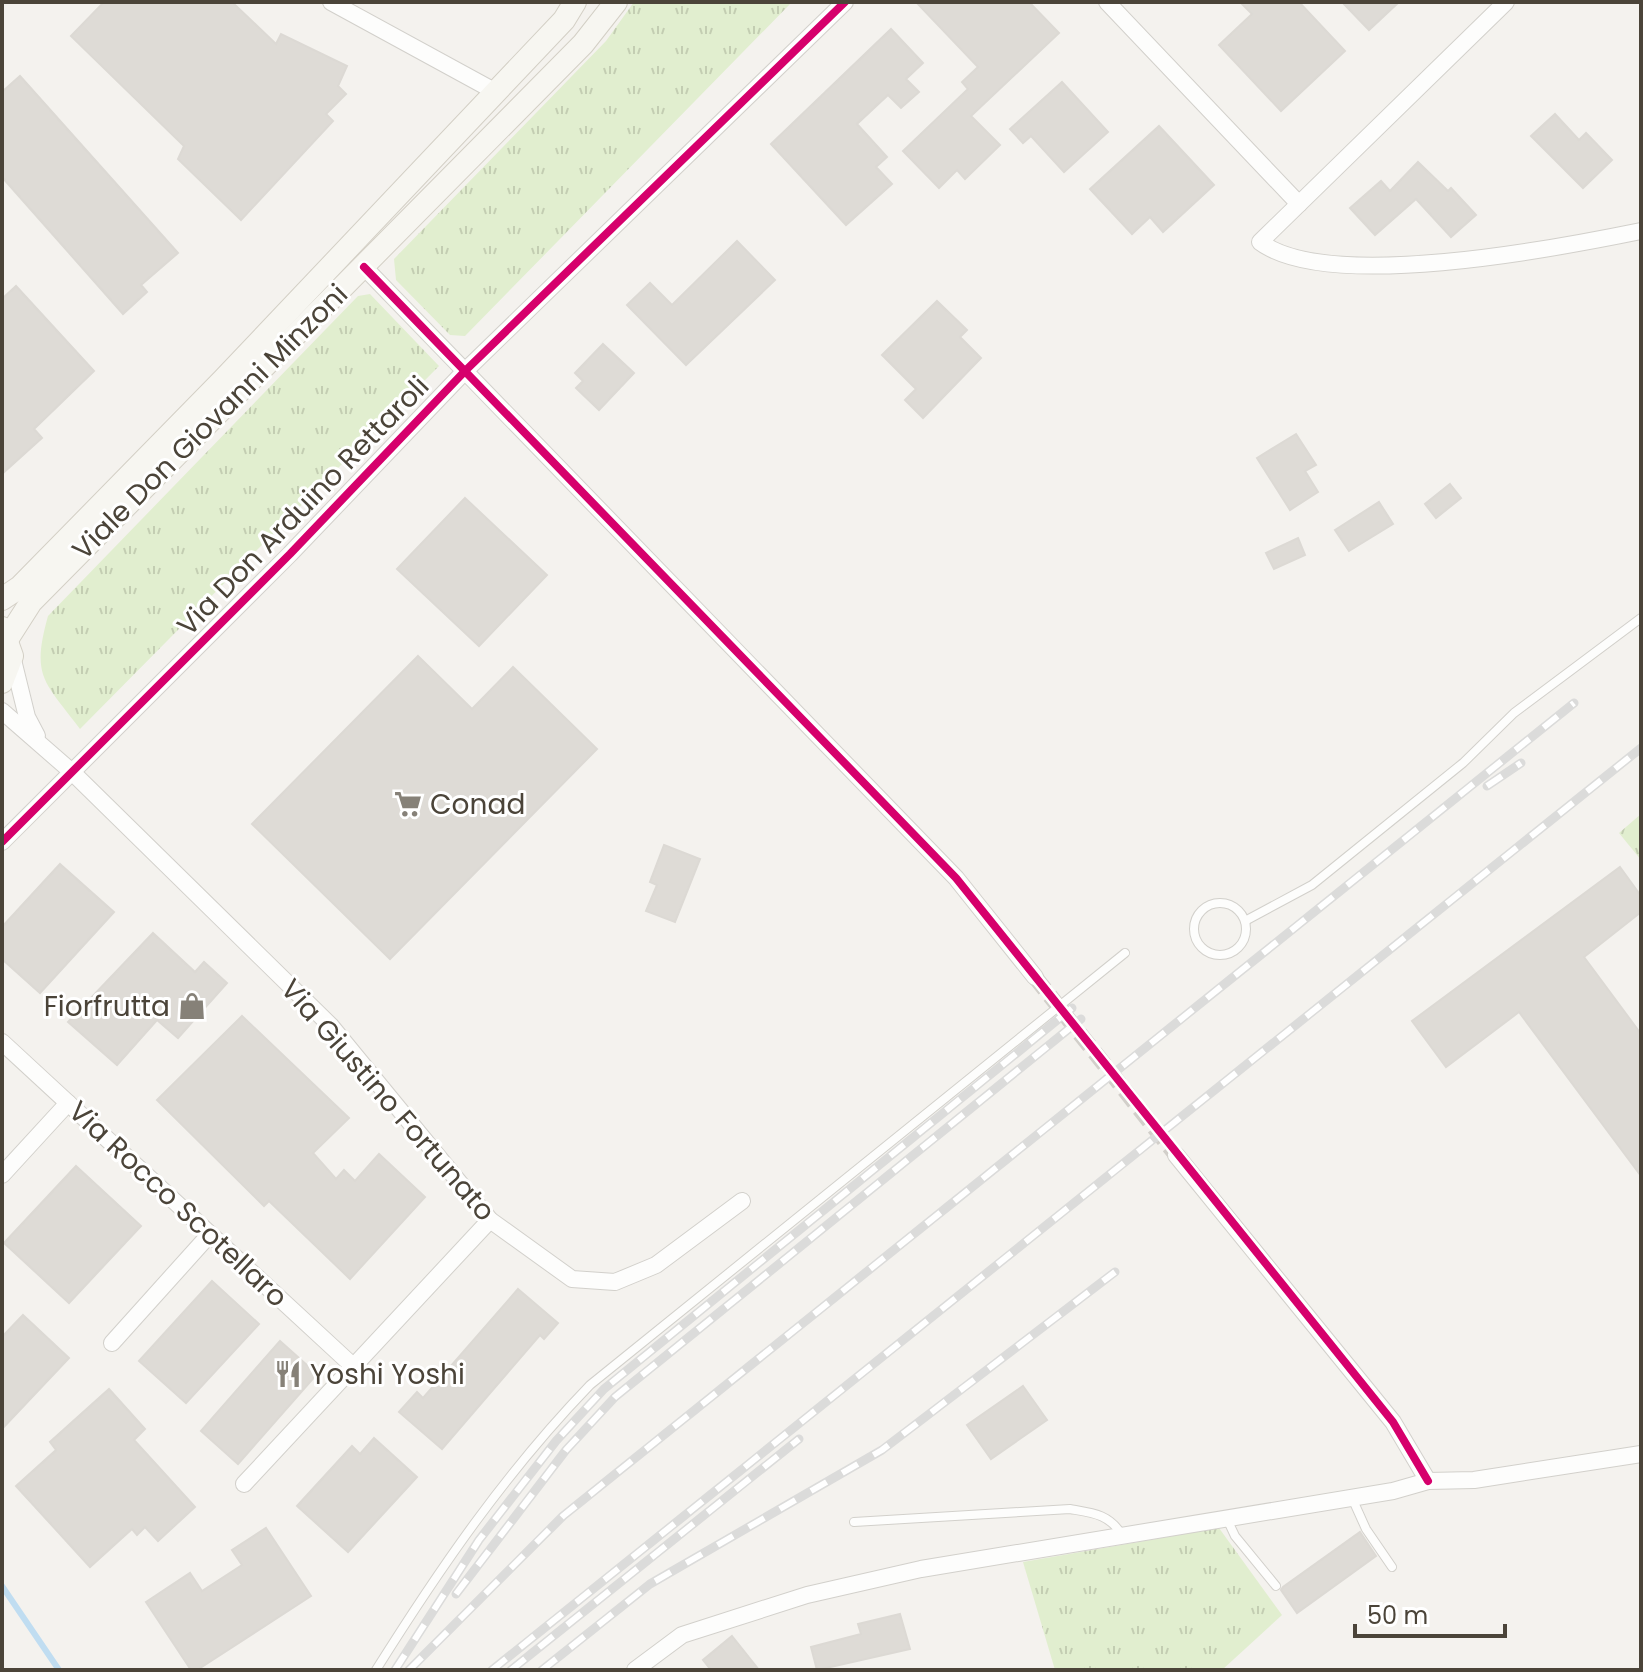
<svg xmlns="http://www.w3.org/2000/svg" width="1643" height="1672" viewBox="0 0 1643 1672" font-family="Poppins,sans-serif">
	<defs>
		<pattern id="grass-tufts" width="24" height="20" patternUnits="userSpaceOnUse" patternTransform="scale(2)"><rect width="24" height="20" fill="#e1eecf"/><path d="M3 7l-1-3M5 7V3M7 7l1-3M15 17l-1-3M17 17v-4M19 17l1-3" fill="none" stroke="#c3cdb2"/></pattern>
	</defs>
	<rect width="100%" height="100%" fill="#f4f2ee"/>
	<g fill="url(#grass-tufts)">
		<path d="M634 2H792L465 336 450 335 396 280 394 259 606 41Z"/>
		<path d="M370 294 439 366 80 729C44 681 31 677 48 616L358 296Z"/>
		<path d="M1641 814V860L1619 833Z"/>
		<path d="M1219 1528 1282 1615 1222 1670H1055L1023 1562Z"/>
	</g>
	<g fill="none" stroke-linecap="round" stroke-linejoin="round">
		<path stroke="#c0ddf1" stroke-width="6" d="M2 1586 59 1670"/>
	</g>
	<g fill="#dedbd6" stroke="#dcd9d4" stroke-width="2">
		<path d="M104 2H232L276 44 281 34 347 66 338 86 346 94 326 114 333 121 241 220 178 159 184 146 71 36Z"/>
		<path d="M916 2H1029L1059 33 971 116 1000 145 965 179 957 170 939 188 903 151 968 89 962 82 978 67Z"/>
		<path d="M1240 2H1299L1345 51 1281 111 1219 45 1252 14Z"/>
		<path d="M1342 2H1399L1369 30Z"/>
		<path d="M891 29 923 63 906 79 919 92 901 108 888 95 857 124 887 157 876 167 892 184 846 225 771 144Z"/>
		<path d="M20 76 178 253 141 285 147 292 123 314 2 177V92Z"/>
		<path d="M1062 82 1108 132 1064 172 1031 136 1023 143 1010 129Z"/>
		<path d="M1555 114 1579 140 1586 133 1612 160 1583 188 1531 136Z"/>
		<path d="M1159 126 1214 185 1163 232 1150 217 1132 234 1090 189Z"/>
		<path d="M1418 162 1448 191 1451 188 1476 215 1451 237 1416 199 1375 235 1350 208 1381 181 1390 191Z"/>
		<path d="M737 241 775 280 686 365 627 305 650 283 672 305Z"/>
		<path d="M16 286 94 371 34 429 42 438 2 474V299Z"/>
		<path d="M937 301 967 330 960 337 981 358 923 418 905 400 916 389 882 355Z"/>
		<path d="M603 344 634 373 599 410 576 388 583 381 575 373Z"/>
		<path d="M1296 434 1316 465 1305 471 1318 492 1290 510 1257 458Z"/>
		<path d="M1450 484 1461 498 1436 518 1425 504Z"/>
		<path d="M465 498 547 575 479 646 397 569Z"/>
		<path d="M1379 502 1393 524 1349 551 1335 530Z"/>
		<path d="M1298 538 1305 555 1274 569 1266 553Z"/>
		<path d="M418 656 472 709 513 667 597 749 390 959 252 824Z"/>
		<path d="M664 845 700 859 675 922 646 911 657 885 650 882Z"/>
		<path d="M60 864 114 912 40 993 2 959V927Z"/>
		<path d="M1620 867 1641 896V912L1584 957 1641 1034V1176L1519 1012 1446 1067 1412 1021Z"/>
		<path d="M153 933 195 972 204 962 227 983 178 1038 157 1020 117 1065 68 1022Z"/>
		<path d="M242 1016 349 1118 313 1153 336 1179 344 1170 355 1181 379 1154 425 1197 350 1279 269 1201 264 1206 157 1100Z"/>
		<path d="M76 1166 141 1226 69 1303 4 1243Z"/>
		<path d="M212 1281 259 1324 186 1403 139 1361Z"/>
		<path d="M518 1289 558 1323 544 1339 540 1335 442 1449 399 1412 417 1392 423 1398Z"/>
		<path d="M23 1315 69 1358 2 1429V1337Z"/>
		<path d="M280 1341 317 1374 238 1464 201 1431Z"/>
		<path d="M1023 1386 1047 1420 991 1459 967 1425Z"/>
		<path d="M109 1389 145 1429 134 1440 195 1507 158 1541 145 1527 137 1535 132 1529 90 1567 16 1486 56 1450 50 1442Z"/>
		<path d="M374 1438 417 1477 348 1552 297 1506 352 1446 360 1454Z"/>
		<path d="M266 1528 311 1596 197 1670H191L146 1602 190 1573 202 1591 242 1565 232 1550Z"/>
		<path d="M1360 1532 1376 1556 1297 1613 1281 1590 1283 1587Z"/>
		<path d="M900 1614 910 1649 817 1670 811 1647 861 1634 858 1624Z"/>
		<path d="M732 1636 759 1670H711L703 1660Z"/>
	</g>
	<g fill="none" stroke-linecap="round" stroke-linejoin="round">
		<path stroke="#d2cfca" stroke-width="16" stroke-dasharray="16 8" stroke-linecap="butt" d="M1035 977 1176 1155"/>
		<g stroke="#d2d0cb" stroke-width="10">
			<g id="lane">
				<circle cx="1220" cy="929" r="26"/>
				<path d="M1245 921 1312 885 1463 763 1514 713 1641 618"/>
				<path d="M1352 1498 1366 1529 1392 1567"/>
				<path d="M1227 1519 1235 1536 1276 1586"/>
				<path d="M854 1522 1070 1509C1093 1513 1109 1514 1122 1535"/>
				<path d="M376 1670C440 1568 506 1472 590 1385L1125 953"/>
			</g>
		</g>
		<g stroke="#d2d0cb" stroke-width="18">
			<g id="street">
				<path d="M331 2 496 92"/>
				<path d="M1107 2 1299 204"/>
				<path d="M1506 2 1260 242C1328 293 1558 248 1641 231"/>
				<path d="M364 267 956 878 1035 977"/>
				<path d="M12 656 27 717 37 736"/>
				<path d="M2 711 72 772 331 1026 490 1220 572 1279 615 1282 656 1265 742 1201"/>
				<path d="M2 842 290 554 465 371 845 2"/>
				<path d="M2 1042 354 1367"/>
				<path d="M1176 1155 1393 1422 1428 1481"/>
				<path d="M2 1175 68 1103"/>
				<path d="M112 1343 210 1234"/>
				<path d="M244 1484 490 1220"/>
				<path d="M635 1670 682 1635 807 1595 921 1569 1393 1491 1428 1481 1474 1480 1641 1454"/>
			</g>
		</g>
		<g stroke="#d3cfc5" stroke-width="24">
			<g id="secondary">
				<path d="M2 599 20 587 223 380 564 20 575 2"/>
				<path d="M8 638 31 602 583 44 616 2"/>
				<path d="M2 682 12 656 2 628"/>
			</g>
		</g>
		<use href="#lane" stroke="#fdfdfc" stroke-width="8"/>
		<use href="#street" stroke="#fdfdfc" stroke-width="16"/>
		<use href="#secondary" stroke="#f7f6f1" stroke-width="22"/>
		<g stroke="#dbdbda" stroke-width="9">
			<g id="rail">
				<path d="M1487 786 1521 763"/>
				<path d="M456 1594 566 1450 615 1397 1081 1019"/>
				<path d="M395 1670 479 1540 556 1441 604 1389 1072 1008"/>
				<path d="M409 1670 563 1516 1574 703"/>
				<path d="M492 1670 1641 748"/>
				<path d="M511 1670 799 1439"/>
				<path d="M542 1670 650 1584 882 1450 1115 1272"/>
			</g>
		</g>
		<use href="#rail" stroke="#fff" stroke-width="6" stroke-dasharray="18" stroke-linecap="butt"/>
		<g stroke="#fff" stroke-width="13">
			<g id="cycleway">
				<path d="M364 267 956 878 1393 1422 1428 1481"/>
				<path d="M2 842 290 554 465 371 845 2"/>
			</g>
		</g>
		<use href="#cycleway" stroke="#d6006c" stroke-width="8"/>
	</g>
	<defs>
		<g id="supermarket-bare" transform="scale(2.16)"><path d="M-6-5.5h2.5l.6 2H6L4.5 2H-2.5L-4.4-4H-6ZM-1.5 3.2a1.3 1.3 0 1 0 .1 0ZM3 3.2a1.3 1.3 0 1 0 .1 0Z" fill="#868178" stroke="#fff" stroke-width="2.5" paint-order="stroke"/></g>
		<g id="shop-bare" transform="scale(2.16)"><path d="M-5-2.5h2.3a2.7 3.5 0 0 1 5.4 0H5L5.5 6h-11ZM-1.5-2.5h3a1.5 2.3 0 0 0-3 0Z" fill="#868178" stroke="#fff" stroke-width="2.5" paint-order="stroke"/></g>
		<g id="restaurant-bare" transform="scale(2.16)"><path d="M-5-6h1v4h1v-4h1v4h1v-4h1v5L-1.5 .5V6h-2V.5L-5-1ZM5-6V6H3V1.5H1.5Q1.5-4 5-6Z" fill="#868178" stroke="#fff" stroke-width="2.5" paint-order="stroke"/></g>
	</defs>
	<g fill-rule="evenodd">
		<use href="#supermarket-bare" x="408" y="804"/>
		<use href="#shop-bare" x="192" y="1006"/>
		<use href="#restaurant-bare" x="288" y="1374"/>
	</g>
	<g text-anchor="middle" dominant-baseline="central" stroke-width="6" stroke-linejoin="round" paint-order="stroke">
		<g font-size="28" fill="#4b4439" stroke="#fff">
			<text transform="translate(210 422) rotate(-45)">Viale Don Giovanni Minzoni</text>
			<text transform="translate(303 506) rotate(-46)">Via Don Arduino Rettaroli</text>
			<text transform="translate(388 1100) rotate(49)">Via Giustino Fortunato</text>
			<text transform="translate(178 1204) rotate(43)">Via Rocco Scotellaro</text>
		</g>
		<g font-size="28" fill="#4b4439" stroke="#fff" text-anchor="start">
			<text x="430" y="804">Conad</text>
			<text x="170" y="1006" text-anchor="end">Fiorfrutta</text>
			<text x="310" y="1374">Yoshi Yoshi</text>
		</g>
	</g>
	<rect width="1643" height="1672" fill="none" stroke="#4b4439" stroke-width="8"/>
	<path d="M1355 1624v12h150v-12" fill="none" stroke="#4b4439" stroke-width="4"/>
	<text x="1367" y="1624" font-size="24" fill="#4b4439" stroke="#ffffff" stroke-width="6" paint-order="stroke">50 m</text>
</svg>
